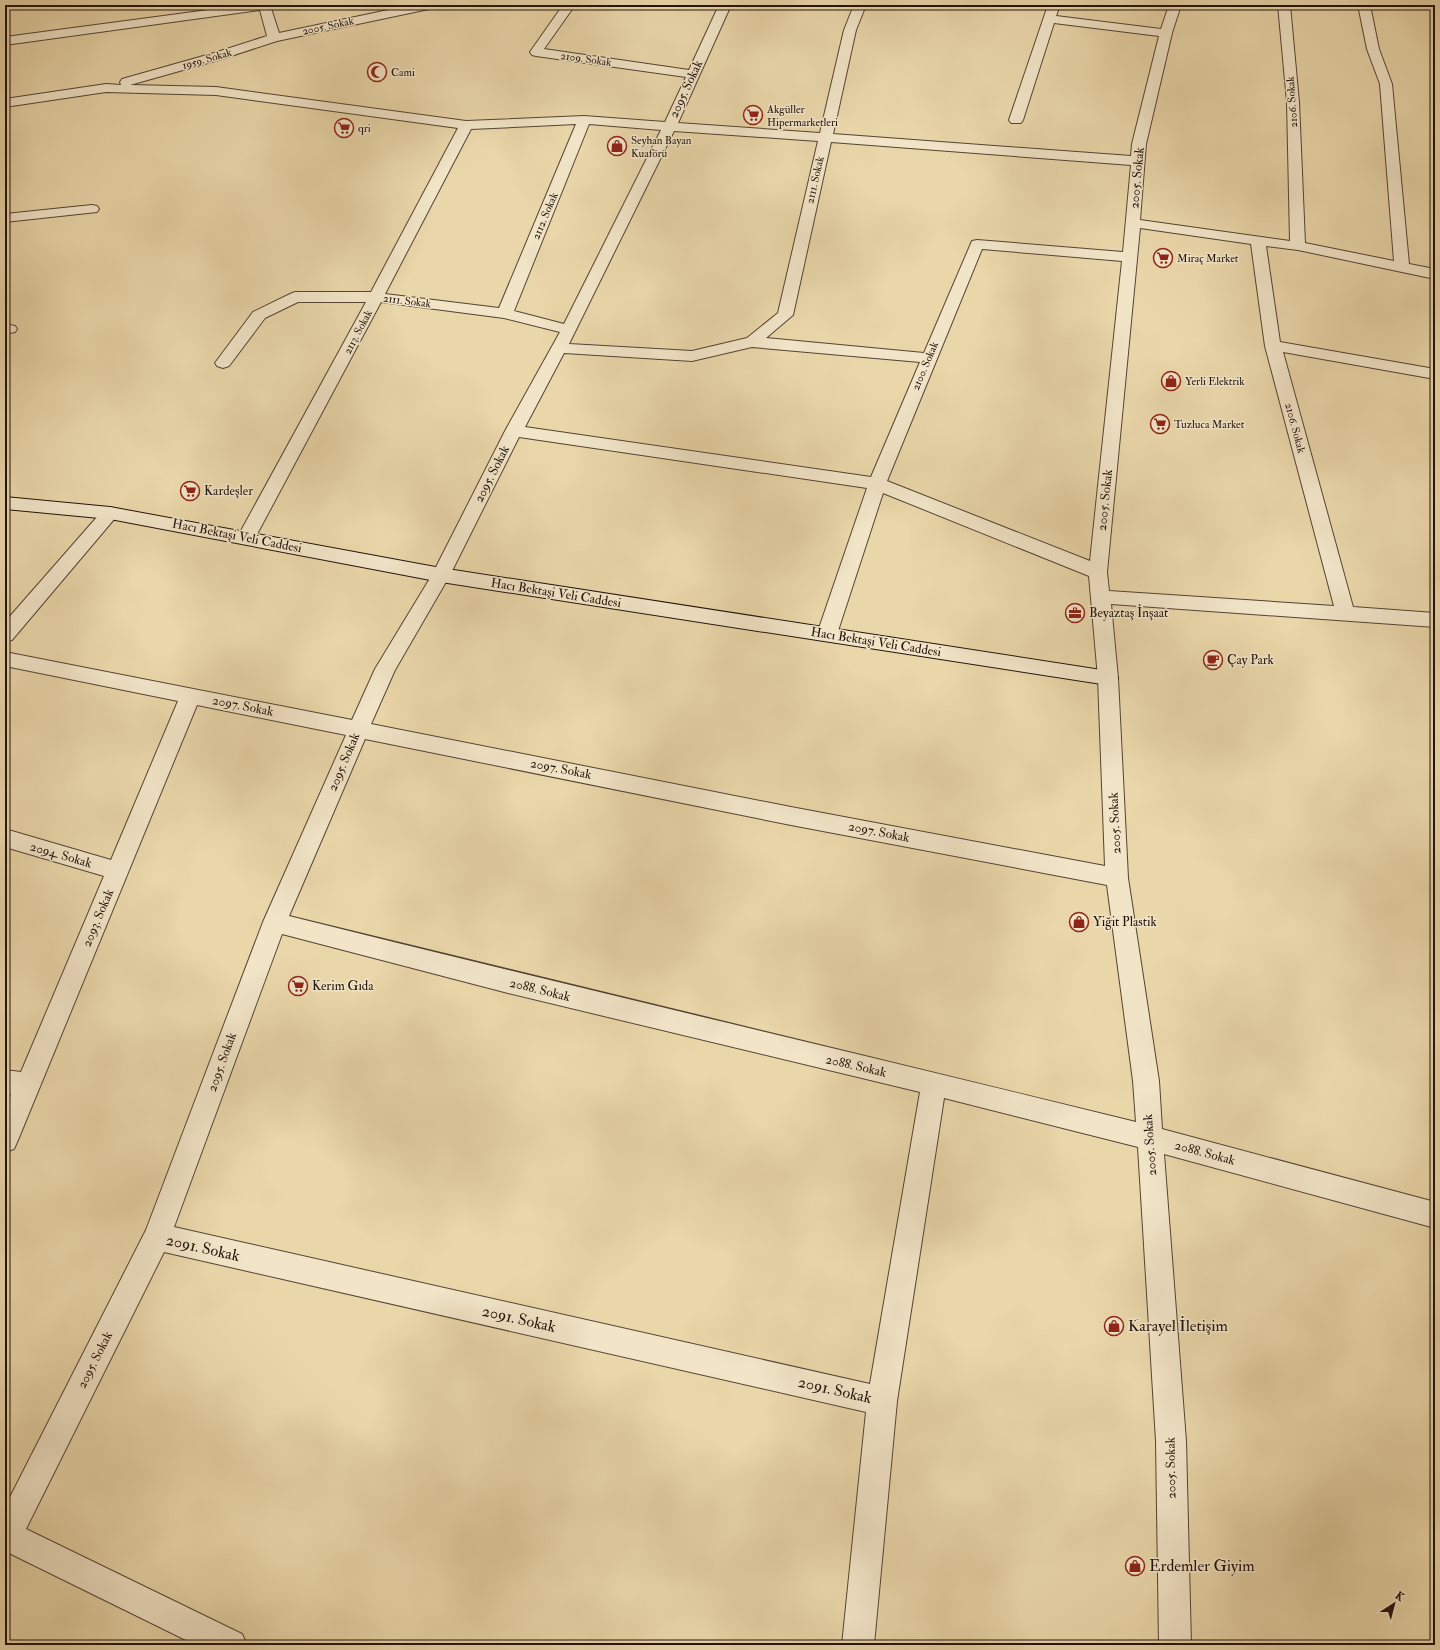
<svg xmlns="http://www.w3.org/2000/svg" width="1440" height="1650" viewBox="0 0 1440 1650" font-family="'IM FELL Double Pica',serif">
	<rect width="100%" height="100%" fill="#e9d6a9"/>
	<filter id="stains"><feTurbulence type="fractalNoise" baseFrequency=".005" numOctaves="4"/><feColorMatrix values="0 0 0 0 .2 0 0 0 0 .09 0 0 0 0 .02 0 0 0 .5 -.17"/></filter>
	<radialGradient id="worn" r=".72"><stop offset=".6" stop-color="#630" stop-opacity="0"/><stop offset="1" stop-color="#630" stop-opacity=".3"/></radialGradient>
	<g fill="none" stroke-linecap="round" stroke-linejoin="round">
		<g stroke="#544433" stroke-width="2">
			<g id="street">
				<path d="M246 5H270L279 33 412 5H435L433 7 429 9 277 41 222 59 130 85 216 87 466 121 584 116 665 122 686 77 536 56 532 55 530 52 563 5H575L544 49 689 70 719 5H731L678 123 820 133 844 30 854 5H866L856 30 833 134 1131 156 1132 144 1159 36 1054 23 1023 120 1021 123H1011L1009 120 1048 5H1060L1056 16 1161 29 1169 5H1181L1172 33 1146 144 1140 220 1290 241 1287 102 1278 5H1290L1299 102 1305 243 1394 261 1380 84 1367 49 1358 5H1370L1379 49 1392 84 1409 264 1435 269V279L1298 250 1266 246 1280 342 1435 369V379L1283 352 1353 607 1435 613V627L1111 604 1118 678 1128 878 1159 1081 1162 1129 1435 1202V1228L1164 1154 1186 1441 1191 1645H1159L1156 1441 1138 1147 944 1098 897 1401 874 1645H842L866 1412 164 1252 26 1529 242 1634 247 1645H196L9 1553 5 1554V1507L146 1230 263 922 346 735 197 705 18 1140 14 1149 5 1152V1109L11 1094H5V1070L21 1072 104 876 5 847V829L111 860 178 701 5 666V652L352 720 375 669 432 575 505 431 560 332 504 318 381 302 255 538 253 542 246 544 239 542 237 538 366 302H298L265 318 229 366 223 368 217 366 215 363 253 312 290 294 295 292H371L458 128 216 95 106 92 5 107V99L106 84 121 85 120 82 122 79 214 53 267 36 260 10 5 45V37ZM576 124 499 308 385 294 471 129ZM589 124 661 130 564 324 514 311ZM674 131 818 141 778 313 747 338 692 351 569 344ZM831 142 1131 165 1123 252 977 240 972 241 924 353 766 338 793 315ZM1140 228 1251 244 1265 346 1334 606 1109 591 1107 572ZM982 249 1122 261 1090 561 887 481ZM752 347 920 362 871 477 525 427 564 353 692 361ZM519 437 867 488 817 634 820 639 827 641 834 639 837 634 883 493 1089 576 1098 678 1105 866 791 807 371 724 395 670 450 575ZM365 739 791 825 1107 885 1133 1081 1136 1122C854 1052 571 987 289 916ZM282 934 508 993 920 1092 870 1384 174 1227Z"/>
				<path d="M92 205 97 206 99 209 97 212 5 222V214Z"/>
				<path d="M5 324 15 326 17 329 15 332 5 334Z"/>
				<path d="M110 507 116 509 119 513 116 517 12 640 5 642V622L104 509Z"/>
			</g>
		</g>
		<g stroke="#22130c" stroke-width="2">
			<path id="secondary" d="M5 497 110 507 441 568 1108 671 1115 673 1118 678 1115 683 1108 685 441 582 110 519 5 509Z"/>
		</g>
		<use href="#street" fill="#f1e4c7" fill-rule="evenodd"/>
		<use href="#secondary" fill="#f1e4c7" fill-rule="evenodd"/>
	</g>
	<defs>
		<g id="mosque-ring" transform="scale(1)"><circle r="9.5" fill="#f1e4c7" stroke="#8f2418" stroke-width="1.5"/><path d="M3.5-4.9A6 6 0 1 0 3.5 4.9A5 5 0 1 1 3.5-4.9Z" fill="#8f2418"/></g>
		<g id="supermarket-ring" transform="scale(1)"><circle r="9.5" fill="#f1e4c7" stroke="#8f2418" stroke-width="1.5"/><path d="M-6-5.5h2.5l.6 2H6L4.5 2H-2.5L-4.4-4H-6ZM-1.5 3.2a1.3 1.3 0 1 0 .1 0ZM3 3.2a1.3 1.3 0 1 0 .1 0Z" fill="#8f2418"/></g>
		<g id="shop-ring" transform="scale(1)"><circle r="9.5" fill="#f1e4c7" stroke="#8f2418" stroke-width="1.5"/><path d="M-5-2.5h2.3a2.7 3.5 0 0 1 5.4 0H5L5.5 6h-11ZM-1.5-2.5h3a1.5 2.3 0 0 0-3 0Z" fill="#8f2418"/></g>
		<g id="office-ring" transform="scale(1)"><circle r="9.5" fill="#f1e4c7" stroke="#8f2418" stroke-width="1.5"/><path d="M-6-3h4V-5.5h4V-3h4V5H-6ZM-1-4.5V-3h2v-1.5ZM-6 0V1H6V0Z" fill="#8f2418"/></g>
		<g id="cafe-ring" transform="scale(1)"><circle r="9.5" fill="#f1e4c7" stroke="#8f2418" stroke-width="1.5"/><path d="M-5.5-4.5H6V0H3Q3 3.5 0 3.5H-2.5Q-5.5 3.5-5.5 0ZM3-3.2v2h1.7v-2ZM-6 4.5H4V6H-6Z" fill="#8f2418"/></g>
	</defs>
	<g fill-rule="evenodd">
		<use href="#mosque-ring" x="377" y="72"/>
		<use href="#supermarket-ring" x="753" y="115"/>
		<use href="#supermarket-ring" x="344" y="128"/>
		<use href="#shop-ring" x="617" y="146"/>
		<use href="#supermarket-ring" x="1163" y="258"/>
		<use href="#shop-ring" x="1171" y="381"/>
		<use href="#supermarket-ring" x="1160" y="424"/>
		<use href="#supermarket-ring" x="190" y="491"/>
		<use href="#office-ring" x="1075" y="613"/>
		<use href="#cafe-ring" x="1213" y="660"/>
		<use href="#shop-ring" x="1079" y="922"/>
		<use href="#supermarket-ring" x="298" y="986"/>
		<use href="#shop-ring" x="1114" y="1326"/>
		<use href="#shop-ring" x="1135" y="1566"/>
	</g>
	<g text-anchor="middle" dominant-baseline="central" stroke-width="3" stroke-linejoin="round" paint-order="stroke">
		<g font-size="11" fill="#22130c" stroke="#f1e4c7">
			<text transform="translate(328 26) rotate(-12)">2005. Sokak</text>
			<text transform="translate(207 59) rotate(-16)">1959. Sokak</text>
			<text transform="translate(586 59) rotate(8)">2109. Sokak</text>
			<text transform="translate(1292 102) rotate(-94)">2106. Sokak</text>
			<text transform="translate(815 180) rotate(-77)">2111. Sokak</text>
			<text transform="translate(545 216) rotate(-67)">2112. Sokak</text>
			<text transform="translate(407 301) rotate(7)">2111. Sokak</text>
			<text transform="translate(358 332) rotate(-62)">2113. Sokak</text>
			<text transform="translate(925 366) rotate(-67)">2100. Sokak</text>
			<text transform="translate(1295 428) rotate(75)">2106. Sokak</text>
		</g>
		<g font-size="11" fill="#22130c" stroke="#f1e4c7" text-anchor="start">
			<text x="391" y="72">Cami</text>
			<text x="767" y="109">Akgüller<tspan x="767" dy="13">Hipermarketleri</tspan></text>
			<text x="358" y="128">qri</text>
			<text x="631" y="140">Seyhan Bayan<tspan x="631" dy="13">Kuaförü</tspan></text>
			<text x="1177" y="258">Miraç Market</text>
			<text x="1185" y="381">Yerli Elektrik</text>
			<text x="1174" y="424">Tuzluca Market</text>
		</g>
		<g font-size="13" fill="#22130c" stroke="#f1e4c7">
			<text transform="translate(686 89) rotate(-65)">2095. Sokak</text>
			<text transform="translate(1137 178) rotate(-85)">2005. Sokak</text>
			<text transform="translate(492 474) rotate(-63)">2095. Sokak</text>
			<text transform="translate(1105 500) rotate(-84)">2005. Sokak</text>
			<text transform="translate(237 536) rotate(11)">Hacı Bektaşi Veli Caddesi</text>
			<text transform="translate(556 593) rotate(9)">Hacı Bektaşi Veli Caddesi</text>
			<text transform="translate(876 642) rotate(9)">Hacı Bektaşi Veli Caddesi</text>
			<text transform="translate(243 706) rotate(11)">2097. Sokak</text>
			<text transform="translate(344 762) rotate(-67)">2095. Sokak</text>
			<text transform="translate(561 769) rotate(11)">2097. Sokak</text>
			<text transform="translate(1115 823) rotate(-93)">2005. Sokak</text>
			<text transform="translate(879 832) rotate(11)">2097. Sokak</text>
			<text transform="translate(61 855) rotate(16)">2094. Sokak</text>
			<text transform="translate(98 918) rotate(-67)">2093. Sokak</text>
			<text transform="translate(540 990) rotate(14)">2088. Sokak</text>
			<text transform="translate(222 1062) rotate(-70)">2095. Sokak</text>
			<text transform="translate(856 1066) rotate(13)">2088. Sokak</text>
			<text transform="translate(1150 1145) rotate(-94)">2005. Sokak</text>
			<text transform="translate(1205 1153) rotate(15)">2088. Sokak</text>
			<text transform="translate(95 1360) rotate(-63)">2095. Sokak</text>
			<text transform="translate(1171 1468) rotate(-91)">2005. Sokak</text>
		</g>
		<g font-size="13" fill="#22130c" stroke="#f1e4c7" text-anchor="start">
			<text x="204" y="491">Kardeşler</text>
			<text x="1089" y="613">Beyaztaş İnşaat</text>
			<text x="1227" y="660">Çay Park</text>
			<text x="1093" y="922">Yiğit Plastik</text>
			<text x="312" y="986">Kerim Gıda</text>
		</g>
		<g font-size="16" fill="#22130c" stroke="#f1e4c7">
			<text transform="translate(203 1248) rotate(13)">2091. Sokak</text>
			<text transform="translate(519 1319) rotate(13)">2091. Sokak</text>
			<text transform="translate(835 1390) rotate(13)">2091. Sokak</text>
		</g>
		<g font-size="16" fill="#22130c" stroke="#f1e4c7" text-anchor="start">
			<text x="1128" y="1326">Karayel İletişim</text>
			<text x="1149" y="1566">Erdemler Giyim</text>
		</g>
	</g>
	<rect width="1440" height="1650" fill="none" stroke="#e9d6a9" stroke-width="20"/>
	<rect x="6" y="6" width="1428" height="1638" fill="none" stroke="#22130c" stroke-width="2"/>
	<rect x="10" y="10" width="1420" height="1630" fill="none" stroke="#22130c"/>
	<g transform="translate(1394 1604) rotate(36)" stroke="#f1e4c7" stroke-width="3" paint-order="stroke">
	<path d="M0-3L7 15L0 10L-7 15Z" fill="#22130c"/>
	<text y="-6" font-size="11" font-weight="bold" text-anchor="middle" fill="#22130c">K</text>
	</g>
	<rect width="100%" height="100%" filter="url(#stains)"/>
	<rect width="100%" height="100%" fill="url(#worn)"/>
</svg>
